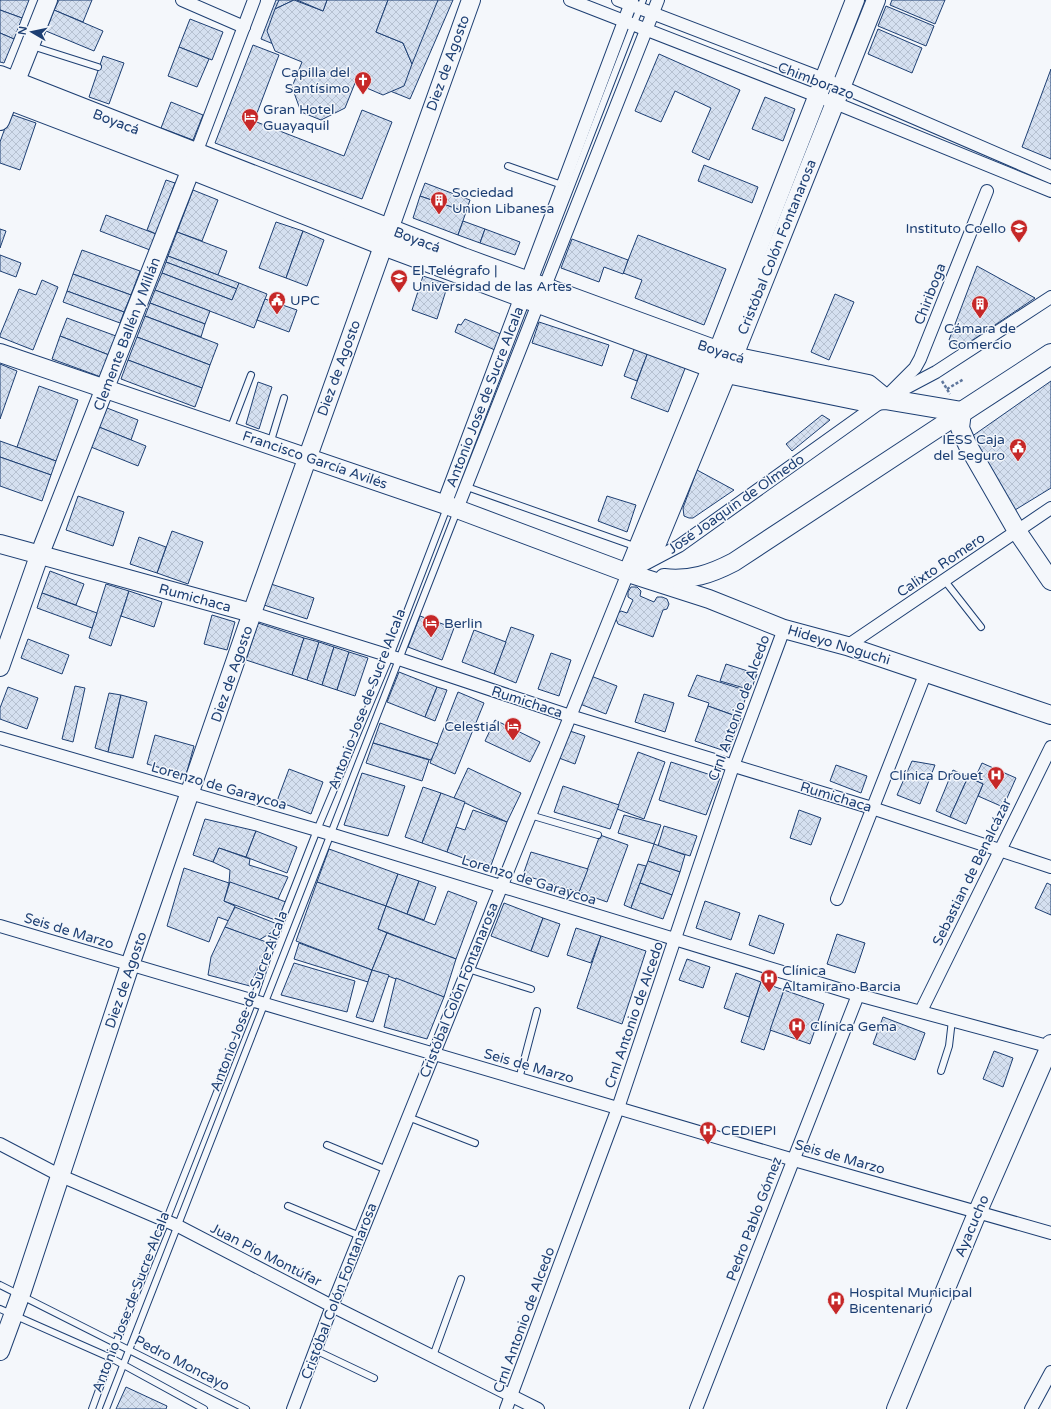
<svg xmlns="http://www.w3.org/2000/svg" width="1051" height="1409" viewBox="0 0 1051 1409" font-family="'Varela Round',sans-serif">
	<defs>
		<pattern id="building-cross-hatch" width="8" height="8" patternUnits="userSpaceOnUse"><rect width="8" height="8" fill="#d5e0f0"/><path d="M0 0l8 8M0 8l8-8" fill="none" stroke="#b6c1d1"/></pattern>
	</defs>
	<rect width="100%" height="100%" fill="#f4f7fb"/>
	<g fill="url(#building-cross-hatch)" stroke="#1d3f73">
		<path d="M0 0H29L22 18 0 10Z"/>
		<path d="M59 0H92L83 22 54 10Z"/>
		<path d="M276 0H453L410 99 261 39Z"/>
		<path d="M279 0H294L275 9Z"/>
		<path d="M294 0 323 11 327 0H388L376 32 403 43 412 64 404 86 383 95 355 83 345 108 321 120 301 112 292 87 302 62 275 51 267 31 275 9Z"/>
		<path d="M297 0H327L323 11Z"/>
		<path d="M388 0H438L412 64 403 43 376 32Z"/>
		<path d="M892 0H945L935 24 890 5Z"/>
		<path d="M886 6 934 26 926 46 878 26Z"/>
		<path d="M0 10 22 18 14 39 0 33Z"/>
		<path d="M54 10 103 31 94 51 46 31Z"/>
		<path d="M190 19 223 32 212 60 179 47Z"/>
		<path d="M878 29 922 48 912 73 868 54Z"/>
		<path d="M0 33 14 39 4 63 0 62Z"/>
		<path d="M253 45 279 55 254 121 344 156 362 110 392 122 362 199 215 143Z"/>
		<path d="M179 47 209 59 197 87 168 76Z"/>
		<path d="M659 54 740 90 709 160 692 152 711 108 675 91 661 122 635 111Z"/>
		<path d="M103 56 124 63 109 104 89 97Z"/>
		<path d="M1051 69V159L1022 147Z"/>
		<path d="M765 97 795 109 783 141 752 129Z"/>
		<path d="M171 102 203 115 193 140 161 128Z"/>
		<path d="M10 114 36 123 20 170 0 163V142Z"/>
		<path d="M704 165 758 187 752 203 698 181Z"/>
		<path d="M166 180 175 183 156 234 147 230Z"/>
		<path d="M425 183 470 200 466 212 420 196Z"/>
		<path d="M193 190 218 200 202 241 177 232Z"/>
		<path d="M420 196 466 212 458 235 413 218Z"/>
		<path d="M106 215 156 234 150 250 100 231Z"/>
		<path d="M463 221 485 229 480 243 458 235Z"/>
		<path d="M276 222 303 231 286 278 259 268Z"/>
		<path d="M0 229 6 231 0 248Z"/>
		<path d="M485 229 520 242 515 255 480 243Z"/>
		<path d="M303 231 324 240 307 286 286 278Z"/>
		<path d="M177 232 227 251 218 275 168 256Z"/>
		<path d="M638 235 726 269 704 325 635 298 642 280 623 273Z"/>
		<path d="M572 239 628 260 623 274 604 267 599 282 561 268Z"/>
		<path d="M82 250 140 271 131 295 73 274Z"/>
		<path d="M0 255 21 263 16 277 0 271Z"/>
		<path d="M168 256 239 283 237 289 166 262Z"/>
		<path d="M166 262 237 289 232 300 162 273Z"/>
		<path d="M977 266 1035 298 961 348 949 340Z"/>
		<path d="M162 273 232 300 239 283 267 294 254 328 155 290Z"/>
		<path d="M73 274 131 295 124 312 67 291Z"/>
		<path d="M423 276 448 284 437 319 412 310Z"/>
		<path d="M42 280 58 287 33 350 0 337V335L19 289 36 295Z"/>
		<path d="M155 290 210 311 205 324 150 303Z"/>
		<path d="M67 291 124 312 120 323 63 302Z"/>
		<path d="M835 294 854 302 829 360 811 352Z"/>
		<path d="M265 299 297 310 289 332 257 320Z"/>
		<path d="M150 303 205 324 201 337 145 316Z"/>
		<path d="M145 316 218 344 210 365 137 337Z"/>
		<path d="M67 318 116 336 109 355 60 336Z"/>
		<path d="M465 319 503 335 497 351 455 332 458 324 461 325Z"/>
		<path d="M539 322 609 345 602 366 532 343Z"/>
		<path d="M60 336 109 355 101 377 52 359Z"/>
		<path d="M137 337 210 365 202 388 128 360Z"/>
		<path d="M635 347 648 352 637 381 624 376Z"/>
		<path d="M648 352 686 366 668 412 631 398Z"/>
		<path d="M128 360 202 388 195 407 121 379Z"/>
		<path d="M0 364 17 371 0 419Z"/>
		<path d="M1051 381V488L1015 510 971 437Z"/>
		<path d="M258 382 272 387 259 429 246 424Z"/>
		<path d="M39 386 78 400 56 461 17 447Z"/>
		<path d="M107 408 138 420 131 440 99 427Z"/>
		<path d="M822 415 830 420 792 451 786 444Z"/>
		<path d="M99 427 146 446 138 466 91 447Z"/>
		<path d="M0 441 56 461 51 475 0 457Z"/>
		<path d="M0 457 51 475 42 501 0 486Z"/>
		<path d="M697 470 734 490 693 518H689L684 516 683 508Z"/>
		<path d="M78 496 124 512 113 546 66 530Z"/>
		<path d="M607 496 636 505 627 532 598 521Z"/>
		<path d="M172 531 203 542 188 584 157 573Z"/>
		<path d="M139 537 166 547 157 573 130 564Z"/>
		<path d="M50 571 84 584 76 605 42 593Z"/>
		<path d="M106 584 129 591 111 646 89 638Z"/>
		<path d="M271 584 314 598 307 619 264 605Z"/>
		<path d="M631 587H637L641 591 640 596 654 602 657 597H662L667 599 669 604 667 609 663 610 653 637 618 624 616 619 618 613 621 611 627 613 633 600 628 597V592Z"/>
		<path d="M129 591 162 602 154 627 121 616Z"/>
		<path d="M42 593 97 613 92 628 37 608Z"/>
		<path d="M212 615 235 622 227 650 204 644Z"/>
		<path d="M420 616 454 628 442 660 408 647Z"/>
		<path d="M258 623 304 638 292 675 246 660Z"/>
		<path d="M511 627 534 635 516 683 494 674Z"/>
		<path d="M474 630 506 642 494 674 462 662Z"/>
		<path d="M304 638 319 642 307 680 292 675Z"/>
		<path d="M28 639 69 655 62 674 21 658Z"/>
		<path d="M319 642 334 647 322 685 307 680Z"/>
		<path d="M334 647 349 652 337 690 322 685Z"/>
		<path d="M349 652 368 658 355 696 337 690Z"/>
		<path d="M551 653 571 660 559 696 538 689Z"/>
		<path d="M726 664 757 674 751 690 720 681Z"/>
		<path d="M399 672 437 687 425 717 387 702Z"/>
		<path d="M697 675 748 691 739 717 708 706 709 703 688 696Z"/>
		<path d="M591 676 617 686 606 714 580 704Z"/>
		<path d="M75 686 85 688 73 742 62 739Z"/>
		<path d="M8 687 38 698 27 729 0 719V708Z"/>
		<path d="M437 687 447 690 435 721 425 717Z"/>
		<path d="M458 692 484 703 455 774 430 763Z"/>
		<path d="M109 693 121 695 108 752 95 748Z"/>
		<path d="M644 694 674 703 665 732 635 722Z"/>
		<path d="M121 695 147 702 133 758 108 752Z"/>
		<path d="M708 706 741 718 728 752 695 741Z"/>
		<path d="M495 720 540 742 530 762 485 741Z"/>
		<path d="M380 723 438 744 431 760 373 743Z"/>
		<path d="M570 731 585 736 575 764 559 758Z"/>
		<path d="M155 735 194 746 186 775 147 764Z"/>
		<path d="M373 743 429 760 422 781 366 763Z"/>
		<path d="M638 752 665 762 644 819 617 809Z"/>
		<path d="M912 761 935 765 920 804 897 795Z"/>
		<path d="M671 762 720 778 706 815 659 800Z"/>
		<path d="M982 763 1016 778 1003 807 978 796 983 784 974 780Z"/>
		<path d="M836 765 867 776 861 793 830 781Z"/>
		<path d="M468 768 521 793 507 822 454 798Z"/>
		<path d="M289 769 323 782 311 814 277 801Z"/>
		<path d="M953 770 968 777 950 817 936 811Z"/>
		<path d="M362 773 405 786 388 836 344 825Z"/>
		<path d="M968 777 983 784 966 824 950 817Z"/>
		<path d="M563 786 619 805 610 829 554 812Z"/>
		<path d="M423 787 441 793 422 843 405 837Z"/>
		<path d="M441 793 465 802 447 852 422 843Z"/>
		<path d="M473 810 507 822 490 868 447 852 456 827 465 830Z"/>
		<path d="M799 810 821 818 811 845 790 838Z"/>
		<path d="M624 815 661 825 654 844 618 833Z"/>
		<path d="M205 819 256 831 246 857 219 848 213 862 193 855Z"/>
		<path d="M664 826 697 836 690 856 658 846Z"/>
		<path d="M256 831 297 847 287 873 246 857Z"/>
		<path d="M600 835 628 845 607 902 579 892Z"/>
		<path d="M654 844 685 855 680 872 648 861Z"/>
		<path d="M219 848 250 859 249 865 288 877 278 899 229 883 230 870 213 862Z"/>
		<path d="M329 849 398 874 386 906 317 882Z"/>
		<path d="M531 852 588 869 579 892 523 875Z"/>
		<path d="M648 861 680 872 672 895 640 883Z"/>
		<path d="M638 864 646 866 631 908 624 905Z"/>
		<path d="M184 868 229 883 224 901 235 906 229 921 218 917 209 942 167 926Z"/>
		<path d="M398 874 419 881 407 914 386 906Z"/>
		<path d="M419 881 436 887 424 920 407 914Z"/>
		<path d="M230 882 286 902 278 921 224 901Z"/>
		<path d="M317 882 386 906 378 929 387 933 372 970 296 941Z"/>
		<path d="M640 883 672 895 663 919 631 908Z"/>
		<path d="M1047 883 1051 885V915L1035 908Z"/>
		<path d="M448 891 477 902 456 959 378 929 386 906 435 925Z"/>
		<path d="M705 901 740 913 731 940 696 928Z"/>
		<path d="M504 903 543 918 531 951 491 936Z"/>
		<path d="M235 907 277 924 274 931 259 940 225 927Z"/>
		<path d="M759 915 784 924 774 954 749 945Z"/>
		<path d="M543 918 560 924 548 957 531 951Z"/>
		<path d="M225 927 269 943 250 986 208 975 211 957Z"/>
		<path d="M576 928 601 936 591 963 567 955Z"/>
		<path d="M387 933 456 959 444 997 372 970Z"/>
		<path d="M837 934 865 943 855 973 827 964Z"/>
		<path d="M601 936 646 951 622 1024 577 1008Z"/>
		<path d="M299 943 372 970 368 982 294 959Z"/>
		<path d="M687 959 710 967 703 988 679 980Z"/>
		<path d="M294 963 355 981 347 1012 281 995Z"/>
		<path d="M372 970 389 975 373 1022 356 1017Z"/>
		<path d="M736 973 761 982 749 1017 724 1008Z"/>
		<path d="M396 978 444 997 427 1039 384 1027Z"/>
		<path d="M761 982 784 990 764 1050 741 1042Z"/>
		<path d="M784 990 824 1004 810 1044 770 1030Z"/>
		<path d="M883 1017 925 1033 915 1060 873 1044Z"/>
		<path d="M994 1051 1013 1058 1003 1087 983 1079Z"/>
		<path d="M126 1387 167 1406 166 1409H116Z"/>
	</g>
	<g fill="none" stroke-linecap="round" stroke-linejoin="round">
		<g stroke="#1d3f73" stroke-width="8">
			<g id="lane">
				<path d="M32 46 98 67"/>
				<path d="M508 166 562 185"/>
				<path d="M534 282 643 0"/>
				<path d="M230 430 251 375"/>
				<path d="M270 444 284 398"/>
				<path d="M467 487 637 547"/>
				<path d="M945 581 981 627"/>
				<path d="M530 815 598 835"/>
				<path d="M468 969 531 989"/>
				<path d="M941 1071 949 1046 952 1020"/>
				<path d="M519 1079 537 1011"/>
				<path d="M408 1117 475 1143"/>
				<path d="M327 1145 387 1170"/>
				<path d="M288 1206 360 1236"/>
				<path d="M0 1285 246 1409"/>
				<path d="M0 1309 111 1358 204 1409"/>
				<path d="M315 1350 374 1378"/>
				<path d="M433 1356 461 1279"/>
				<path d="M92 1409 116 1343 166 1221 253 1001 270 950 317 830 390 656 526 302"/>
				<path d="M106 1409 457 511"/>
			</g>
		</g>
		<g stroke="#1d3f73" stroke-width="14">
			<g id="street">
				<path d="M182 0 244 27"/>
				<path d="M570 0 835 103 1051 191"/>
				<path d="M618 0 824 79 1051 177"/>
				<path d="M196 153 254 0"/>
				<path d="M891 392 915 368 920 359 987 191"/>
				<path d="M443 504 632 0"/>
				<path d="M457 509 658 0"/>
				<path d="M252 613 390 656 570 716 872 808 1051 867"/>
				<path d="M847 646 1051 508"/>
				<path d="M0 738 317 830 858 995 1051 1047"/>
				<path d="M837 899 926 672"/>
				<path d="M0 926 794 1160 1051 1233"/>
				<path d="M921 1011 1051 747"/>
				<path d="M0 1144 61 1176 178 1226 332 1306 538 1409"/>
				<path d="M293 1409 332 1306 628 573 679 546 885 399 936 372 1051 297"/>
				<path d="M506 1409 618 1108 733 766 784 629"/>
				<path d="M696 1409 858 995"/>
				<path d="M1031 1409 1051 1372"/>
			</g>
		</g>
		<g stroke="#1d3f73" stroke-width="20">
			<g id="secondary">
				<path d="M0 121 48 0"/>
				<path d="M0 353 449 506 628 573 709 599 784 629 847 646 1051 715"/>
				<path d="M962 412 960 428 967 444 1017 531 1051 581"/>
				<path d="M0 544 252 613"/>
				<path d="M630 567 714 361 855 0"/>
				<path d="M628 573 657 543 727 373 876 0"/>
				<path d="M664 578C690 581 711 574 734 562L962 412"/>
				<path d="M0 667 39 556 196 156"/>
				<path d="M0 1351 22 1291 130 965 252 613 471 0"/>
				<path d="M896 1409 978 1211 1051 1044"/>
			</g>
		</g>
		<g stroke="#1d3f73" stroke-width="22">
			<g id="primary">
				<path d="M0 76 463 258 733 357 868 385 885 399"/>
				<path d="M0 96 191 169 383 245 727 373 864 401 885 399 962 412 1051 354"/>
			</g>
		</g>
		<g stroke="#5e769c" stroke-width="2.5" stroke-dasharray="3 2" stroke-linecap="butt">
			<path d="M942 381 950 394"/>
			<path d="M947 389 964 379"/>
		</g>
		<use href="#lane" stroke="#f4f7fb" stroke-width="6"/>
		<use href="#street" stroke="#f4f7fb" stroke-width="12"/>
		<use href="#secondary" stroke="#f4f7fb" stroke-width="18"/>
		<use href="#primary" stroke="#f4f7fb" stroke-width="20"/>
	</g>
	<defs>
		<g id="church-pin" transform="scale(0.9)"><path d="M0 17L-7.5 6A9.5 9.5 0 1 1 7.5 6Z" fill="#c62828" stroke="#f4f7fb"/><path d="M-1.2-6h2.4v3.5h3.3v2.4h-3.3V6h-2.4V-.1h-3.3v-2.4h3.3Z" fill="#fff"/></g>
		<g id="hotel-pin" transform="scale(0.9)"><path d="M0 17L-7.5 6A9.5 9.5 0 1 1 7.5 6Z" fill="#c62828" stroke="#f4f7fb"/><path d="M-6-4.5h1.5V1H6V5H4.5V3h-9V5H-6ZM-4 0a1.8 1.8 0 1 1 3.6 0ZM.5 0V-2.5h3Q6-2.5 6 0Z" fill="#fff"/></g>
		<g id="building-pin" transform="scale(0.9)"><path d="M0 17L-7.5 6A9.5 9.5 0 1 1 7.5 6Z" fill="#c62828" stroke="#f4f7fb"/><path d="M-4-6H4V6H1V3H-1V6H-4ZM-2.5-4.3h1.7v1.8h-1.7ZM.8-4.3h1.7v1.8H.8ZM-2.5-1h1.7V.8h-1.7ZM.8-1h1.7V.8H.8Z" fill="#fff"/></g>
		<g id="school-pin" transform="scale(0.9)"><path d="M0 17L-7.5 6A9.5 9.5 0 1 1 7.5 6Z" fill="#c62828" stroke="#f4f7fb"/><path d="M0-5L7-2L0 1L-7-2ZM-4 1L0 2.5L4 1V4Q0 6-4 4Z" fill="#fff"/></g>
		<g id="university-pin" transform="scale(0.9)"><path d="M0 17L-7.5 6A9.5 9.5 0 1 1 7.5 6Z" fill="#c62828" stroke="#f4f7fb"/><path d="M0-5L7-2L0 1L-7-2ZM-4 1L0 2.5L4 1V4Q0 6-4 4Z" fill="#fff"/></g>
		<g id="civic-pin" transform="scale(0.9)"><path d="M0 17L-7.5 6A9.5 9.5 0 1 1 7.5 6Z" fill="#c62828" stroke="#f4f7fb"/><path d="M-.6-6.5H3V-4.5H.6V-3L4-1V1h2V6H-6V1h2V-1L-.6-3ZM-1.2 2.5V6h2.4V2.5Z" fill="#fff"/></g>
		<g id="hospital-pin" transform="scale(0.9)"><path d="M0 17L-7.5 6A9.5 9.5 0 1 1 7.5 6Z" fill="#c62828" stroke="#f4f7fb"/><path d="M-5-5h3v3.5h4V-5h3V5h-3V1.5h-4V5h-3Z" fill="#fff"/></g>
	</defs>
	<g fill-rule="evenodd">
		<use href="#church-pin" x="363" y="80"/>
		<use href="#hotel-pin" x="250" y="117"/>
		<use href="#building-pin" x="439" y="200"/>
		<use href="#school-pin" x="1019" y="228"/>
		<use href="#university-pin" x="399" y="278"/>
		<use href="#civic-pin" x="277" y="300"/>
		<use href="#building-pin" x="980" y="304"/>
		<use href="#civic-pin" x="1018" y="447"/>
		<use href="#hotel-pin" x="431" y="623"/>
		<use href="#hotel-pin" x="513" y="726"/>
		<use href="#hospital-pin" x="996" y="775"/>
		<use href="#hospital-pin" x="769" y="978"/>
		<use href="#hospital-pin" x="797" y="1026"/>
		<use href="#hospital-pin" x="708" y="1130"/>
		<use href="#hospital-pin" x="836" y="1300"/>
	</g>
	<g text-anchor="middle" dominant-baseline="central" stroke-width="3" stroke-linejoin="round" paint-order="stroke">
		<g font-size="14" fill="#1d3f73" stroke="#f4f7fb">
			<text transform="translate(448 63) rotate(-70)">Diez de Agosto</text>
			<text transform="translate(816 81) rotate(21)">Chimborazo</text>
			<text transform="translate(116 122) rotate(21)">Boyacá</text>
			<text transform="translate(417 240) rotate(21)">Boyacá</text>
			<text transform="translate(777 247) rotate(-68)">Cristóbal Colón Fontanarosa</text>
			<text transform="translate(930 294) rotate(-69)">Chiriboga</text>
			<text transform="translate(127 334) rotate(-69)">Clemente Ballén y Millán</text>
			<text transform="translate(721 352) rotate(18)">Boyacá</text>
			<text transform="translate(339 368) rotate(-70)">Diez de Agosto</text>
			<text transform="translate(485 397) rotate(-69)">Antonio Jose de Sucre Alcala</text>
			<text transform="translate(315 460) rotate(19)">Francisco García Avilés</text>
			<text transform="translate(736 504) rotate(-35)">José Joaquín de Olmedo</text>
			<text transform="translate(941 565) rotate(-34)">Calixto Romero</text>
			<text transform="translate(195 598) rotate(15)">Rumichaca</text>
			<text transform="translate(839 645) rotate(17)">Hideyo Noguchi</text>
			<text transform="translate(232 674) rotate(-71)">Diez de Agosto</text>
			<text transform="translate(367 699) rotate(-69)">Antonio Jose de Sucre Alcala</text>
			<text transform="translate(527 702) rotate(18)">Rumichaca</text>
			<text transform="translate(739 708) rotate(-70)">Crnl Antonio de Alcedo</text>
			<text transform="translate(219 786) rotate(16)">Lorenzo de Garaycoa</text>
			<text transform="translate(836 797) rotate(17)">Rumichaca</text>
			<text transform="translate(972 872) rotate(-64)">Sebastian de Benalcázar</text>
			<text transform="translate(529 880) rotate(17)">Lorenzo de Garaycoa</text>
			<text transform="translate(69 931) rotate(17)">Seis de Marzo</text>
			<text transform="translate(126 980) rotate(-71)">Diez de Agosto</text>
			<text transform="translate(459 990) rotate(-68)">Cristóbal Colón Fontanarosa</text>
			<text transform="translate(249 1001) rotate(-69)">Antonio Jose de Sucre Alcala</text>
			<text transform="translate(634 1015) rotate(-71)">Crnl Antonio de Alcedo</text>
			<text transform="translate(529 1066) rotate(16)">Seis de Marzo</text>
			<text transform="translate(840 1157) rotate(16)">Seis de Marzo</text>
			<text transform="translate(754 1219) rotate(-69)">Pedro Pablo Gómez</text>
			<text transform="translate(972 1226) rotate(-67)">Ayacucho</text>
			<text transform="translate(266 1255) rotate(27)">Juan Pío Montúfar</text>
			<text transform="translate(339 1291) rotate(-69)">Cristóbal Colón Fontanarosa</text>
			<text transform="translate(131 1302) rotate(-69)">Antonio Jose de Sucre Alcala</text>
			<text transform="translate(524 1320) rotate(-70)">Crnl Antonio de Alcedo</text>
			<text transform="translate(182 1363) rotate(27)">Pedro Moncayo</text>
		</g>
		<g font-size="14" fill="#1d3f73" stroke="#f4f7fb" text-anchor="start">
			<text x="350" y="72" text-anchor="end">Capilla del<tspan x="350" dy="16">Santísimo</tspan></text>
			<text x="263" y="109">Gran Hotel<tspan x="263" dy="16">Guayaquil</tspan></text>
			<text x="452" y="192">Sociedad<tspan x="452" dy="16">Union Libanesa</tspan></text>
			<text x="1006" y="228" text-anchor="end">Instituto Coello</text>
			<text x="412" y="270">El Telégrafo |<tspan x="412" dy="16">Universidad de las Artes</tspan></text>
			<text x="290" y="300">UPC</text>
			<text x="980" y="328" text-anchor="middle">Cámara de<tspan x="980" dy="16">Comercio</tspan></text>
			<text x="1005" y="439" text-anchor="end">IESS Caja<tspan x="1005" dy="16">del Seguro</tspan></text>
			<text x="444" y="623">Berlin</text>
			<text x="500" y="726" text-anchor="end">Celestial</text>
			<text x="983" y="775" text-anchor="end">Clínica Drouet</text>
			<text x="782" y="970">Clínica<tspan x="782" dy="16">Altamirano Barcia</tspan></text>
			<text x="810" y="1026">Clínica Gema</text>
			<text x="721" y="1130">CEDIEPI</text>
			<text x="849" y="1292">Hospital Municipal<tspan x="849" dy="16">Bicentenario</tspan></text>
		</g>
	</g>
	<g transform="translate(32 32) rotate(279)" stroke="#f4f7fb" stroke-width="3" paint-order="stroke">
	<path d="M0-3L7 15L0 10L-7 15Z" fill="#1d3f73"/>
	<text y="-6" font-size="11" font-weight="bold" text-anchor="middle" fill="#1d3f73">N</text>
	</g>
</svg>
